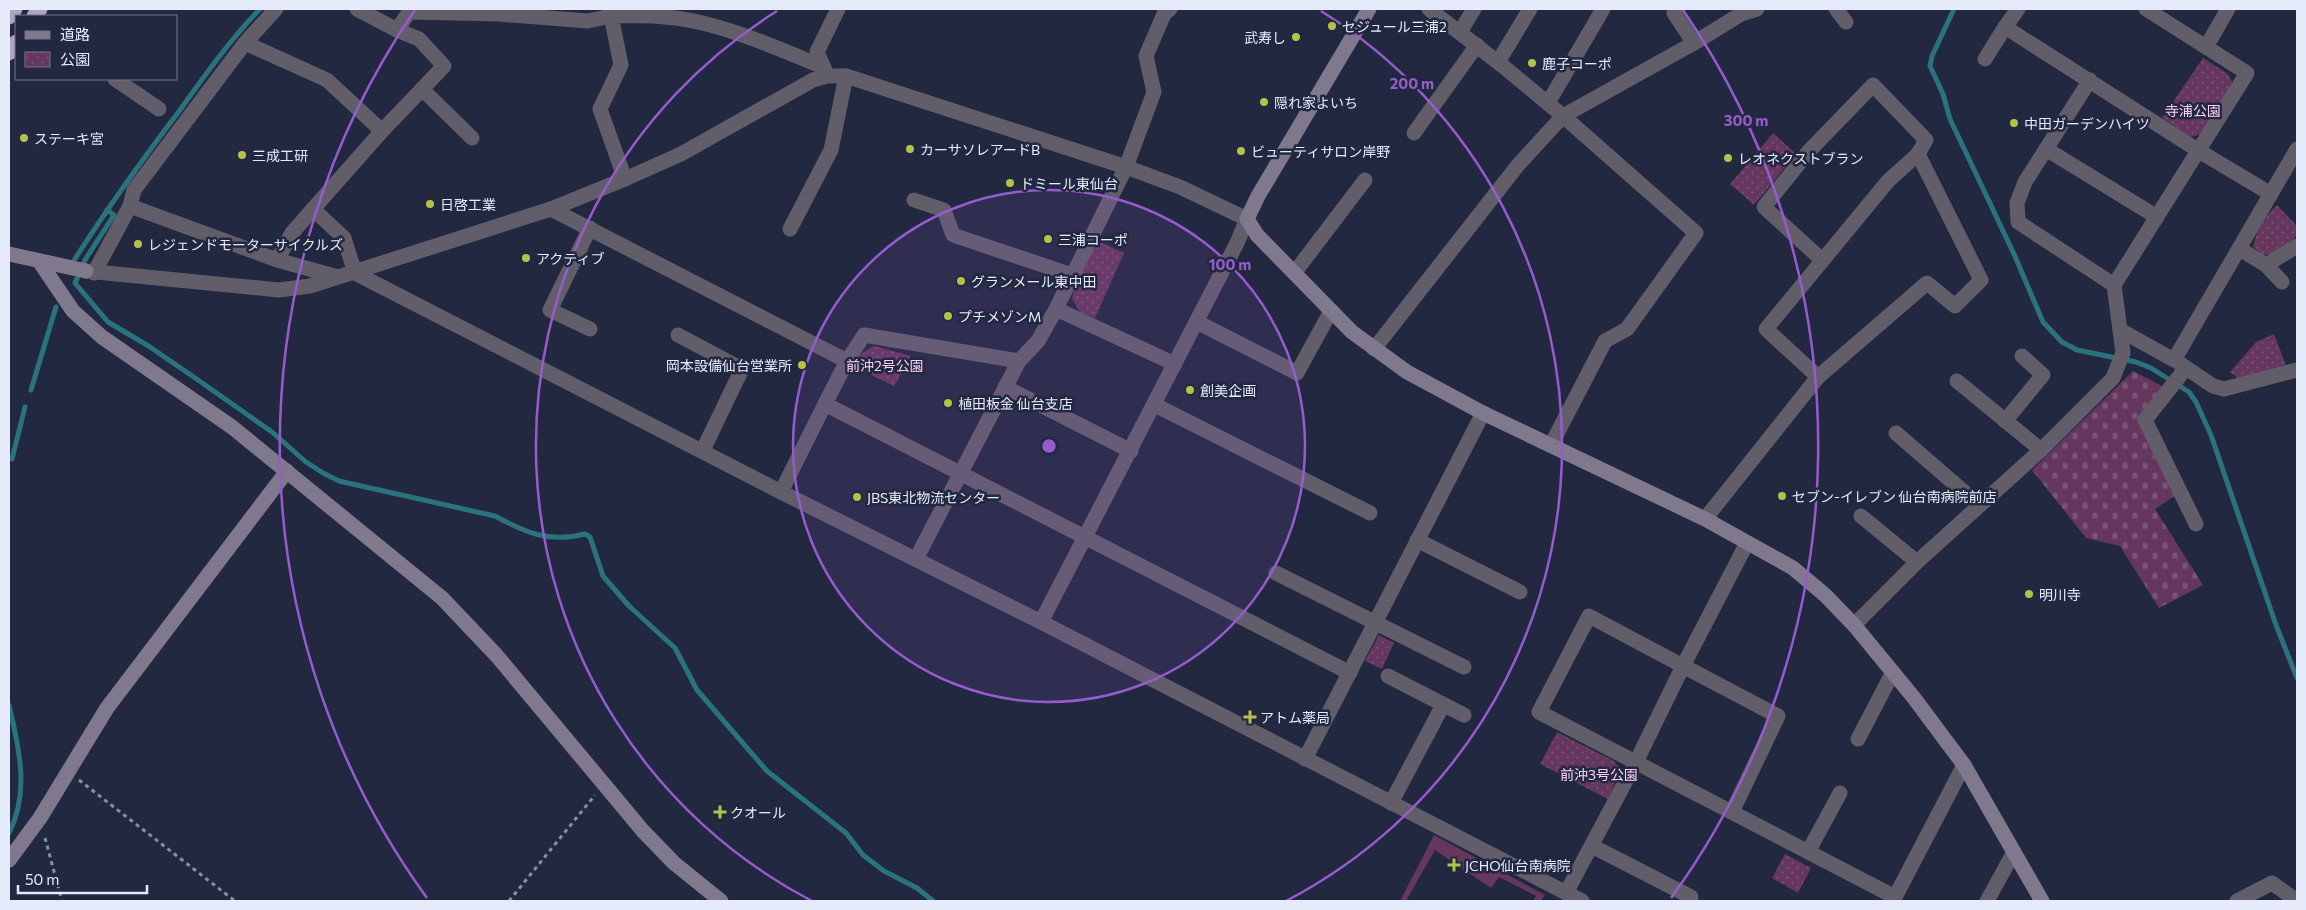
<svg xmlns="http://www.w3.org/2000/svg" width="2306" height="910" viewBox="0 0 2306 910" font-family="Commissioner,'Noto Sans JP',sans-serif">
	<defs>
		<pattern id="cemetery-stones" width="16" height="16" patternUnits="userSpaceOnUse" patternTransform="scale(1.25)"><rect width="16" height="16" fill="#65365e"/><path d="M2 7V4a2 2 0 0 1 4 0v3zM10 15v-3a2 2 0 0 1 4 0v3z" fill="#7b5376"/></pattern>
		<pattern id="park-dots" width="8" height="8" patternUnits="userSpaceOnUse" patternTransform="scale(1.25)"><rect width="8" height="8" fill="#65365e"/><path d="M2 2h.1M6 6h.1" fill="none" stroke="#7b5376" stroke-width="1.8" stroke-linecap="round"/></pattern>
	</defs>
	<rect width="100%" height="100%" fill="#212840"/>
	<path fill="#65365e" d="M1434 835 1545 895 1541 901H1533L1536 896 1499 877 1491 888 1435 850 1406 901H1400Z"/>
	<path fill="url(#cemetery-stones)" d="M2133 371 2164 387 2139 422 2176 495 2155 509 2203 585 2159 608 2120 546 2086 538 2032 470Z"/>
	<g fill="url(#park-dots)">
		<path d="M2203 58 2228 74 2233 84 2204 134 2190 137 2162 118Z"/>
		<path d="M1773 133 1796 154 1754 205 1730 184Z"/>
		<path d="M2277 205 2297 226V236L2275 253 2263 255 2253 247C2256 231 2265 216 2277 205Z"/>
		<path d="M1098 241 1124 253 1095 318 1080 312 1072 299 1075 285Z"/>
		<path d="M2274 334 2287 368 2242 381 2230 372 2256 342Z"/>
		<path d="M874 346 911 356 894 386 855 367 861 354Z"/>
		<path d="M1379 635 1394 643 1382 669 1365 661Z"/>
		<path d="M1557 732 1614 761 1621 770 1608 799 1540 764Z"/>
		<path d="M1785 854 1811 868 1798 893 1772 878Z"/>
	</g>
	<g fill="none" stroke-linecap="round" stroke-linejoin="round">
		<g stroke="#2a737d" stroke-width="5">
			<path d="M1954 9 1932 56 1930 66 1943 94 1950 119 2014 254 2043 322 2062 342 2077 350 2136 362 2151 368 2189 392 2196 402 2211 435 2276 625 2297 678"/>
			<path d="M107 210 114 215 85 260 75 283 108 322 147 345 198 380 272 432 306 462 323 473 339 481 495 516C526 533 549 543 585 534L590 537 603 576 629 606 675 648 697 690 767 771 846 833 863 855 884 871 917 888 933 901"/>
			<path d="M73 262C106 210 142 160 180 110 205 75 230 40 260 9"/>
			<path d="M31 390 56 307"/>
			<path d="M12 459 25 407"/>
			<path d="M9 705C19 748 30 792 9 833"/>
		</g>
		<g stroke="#898fa3" stroke-width="3" stroke-dasharray="4 4" stroke-linecap="butt">
			<path d="M79 780 235 901"/>
			<path d="M45 838 62 901"/>
			<path d="M509 901 595 795"/>
		</g>
		<g stroke="#615d69" stroke-width="15">
			<path d="M357 9 397 30"/>
			<path d="M609 9 611 16 588 21 499 14 409 12 397 30 419 39 444 66 382 131 313 209 344 238 355 273 781 492 1041 622 1582 901"/>
			<path d="M1429 9 1504 67 1563 116 1694 43 1741 14 1757 9"/>
			<path d="M1676 9 1674 13 1694 43"/>
			<path d="M1836 9 1846 22"/>
			<path d="M2018 9 2005 27 2199 151 2271 194"/>
			<path d="M1460 32 1474 9"/>
			<path d="M245 43 327 80 382 131"/>
			<path d="M2206 47 2228 9"/>
			<path d="M1985 59 2005 27"/>
			<path d="M1498 62 1530 9"/>
			<path d="M825 70 817 52 838 9"/>
			<path d="M115 79 159 109"/>
			<path d="M2090 80 2046 149 2157 217"/>
			<path d="M422 89 472 138"/>
			<path d="M1548 103 1603 9"/>
			<path d="M1414 133 1477 45"/>
			<path d="M2046 149 2025 182 2017 203 2018 222 2114 285"/>
			<path d="M625 179 600 109 621 65 611 16C629 16 647 15 665 17 714 20 778 48 823 67"/>
			<path d="M914 200 944 210 953 235 1072 275"/>
			<path d="M130 206 134 190 245 43 276 9"/>
			<path d="M313 209 292 233 277 260 338 277"/>
			<path d="M551 209 847 361"/>
			<path d="M590 228 550 310 590 329"/>
			<path d="M790 229 831 150 846 76"/>
			<path d="M2240 249 2266 265 2297 246"/>
			<path d="M2266 265 2282 282"/>
			<path d="M86 271 279 290 310 286 551 209 625 179 681 154 813 80 827 76H846L1126 167 1180 187 1247 219 1237 243 1041 622"/>
			<path d="M1295 272 1365 180"/>
			<path d="M94 273 130 206 277 260"/>
			<path d="M1056 309 1175 364"/>
			<path d="M1197 322 1297 373 1331 311"/>
			<path d="M2120 330 2114 285 2247 73 2146 9"/>
			<path d="M678 335 742 369 703 450"/>
			<path d="M1374 349 1518 165 1563 116 1696 233 1627 329 1605 341 1551 445"/>
			<path d="M2179 363 2213 386 2224 389 2297 370"/>
			<path d="M2186 368 2145 420 2196 524"/>
			<path d="M1818 377 1766 329 1888 181 1918 154"/>
			<path d="M1957 381 2041 450"/>
			<path d="M1005 387 1131 451"/>
			<path d="M825 404 847 361 864 335 1019 361"/>
			<path d="M1155 405 1370 513"/>
			<path d="M2005 421 2043 375 2022 356"/>
			<path d="M1896 433 1979 505"/>
			<path d="M781 492 825 404 1350 673"/>
			<path d="M1861 516 1917 562"/>
			<path d="M1705 519 1818 377 1927 283 1955 306 1981 280 1918 154 1926 140 1873 85 1809 151 1764 207 1822 260"/>
			<path d="M1417 540 1520 592"/>
			<path d="M1747 543 1683 666 1589 616 1539 712 1895 897"/>
			<path d="M916 559 1019 361 1038 341 1056 309 1126 167 1154 92 1146 56 1164 14 1170 9"/>
			<path d="M1276 573 1464 667"/>
			<path d="M1854 625 1917 562 2041 450 2113 378 2123 353 2120 330 2174 360 2297 149"/>
			<path d="M1388 676 1464 715"/>
			<path d="M1858 739 1893 672"/>
			<path d="M1305 759 1483 413"/>
			<path d="M1391 803 1443 705"/>
			<path d="M1592 846 1691 897"/>
			<path d="M1808 852 1840 793"/>
			<path d="M1566 893 1636 762 1683 666 1778 716 1732 812"/>
			<path d="M1893 901 1964 765"/>
			<path d="M1987 901 2014 852"/>
			<path d="M2237 901 2272 883 2297 901"/>
		</g>
		<g stroke="#80798d" stroke-width="15">
			<path d="M1369 9 1258 196 1247 219 1257 235 1352 332 1407 372 1483 413 1705 519 1793 568 1825 595 1854 625 1914 698 1964 765 2042 901"/>
			<path d="M9 254 86 271"/>
			<path d="M39 261 73 311 102 337 232 427 442 598 497 656 643 831 674 863 721 901"/>
			<path d="M9 860 40 818 107 708 287 471"/>
		</g>
		<g stroke="#aea3c2" stroke-width="15">
			<path d="M34 16 40 9"/>
			<path d="M9 17 15 9"/>
			<path d="M9 53 16 42"/>
		</g>
	</g>
	<circle cx="1049" cy="446" r="256" fill="#965cce" fill-opacity=".12"/>
	<g fill="none" stroke="#965cce" stroke-width="2.5">
		<circle cx="1049" cy="446" r="256"/>
		<path d="M812 901A513 513 0 0 1 777 11M1321 11A513 513 0 0 1 1286 901"/>
		<path d="M427 898A769 769 0 0 1 415 10M1683 10A769 769 0 0 1 1671 898"/>
	</g>
	<g fill="#b5c249" stroke="#212840" stroke-width="2">
		<circle cx="1332" cy="26" r="5"/>
		<circle cx="1296" cy="37" r="5"/>
		<circle cx="1532" cy="63" r="5"/>
		<circle cx="1264" cy="102" r="5"/>
		<circle cx="2014" cy="123" r="5"/>
		<circle cx="24" cy="138" r="5"/>
		<circle cx="910" cy="149" r="5"/>
		<circle cx="1241" cy="151" r="5"/>
		<circle cx="242" cy="155" r="5"/>
		<circle cx="1728" cy="158" r="5"/>
		<circle cx="1010" cy="183" r="5"/>
		<circle cx="430" cy="204" r="5"/>
		<circle cx="1048" cy="239" r="5"/>
		<circle cx="138" cy="244" r="5"/>
		<circle cx="526" cy="258" r="5"/>
		<circle cx="961" cy="281" r="5"/>
		<circle cx="948" cy="316" r="5"/>
		<circle cx="802" cy="365" r="5"/>
		<circle cx="1190" cy="390" r="5"/>
		<circle cx="948" cy="403" r="5"/>
		<circle cx="1782" cy="496" r="5"/>
		<circle cx="857" cy="497" r="5"/>
		<circle cx="2029" cy="594" r="5"/>
		<path d="M1247.5 709.5h5v5h5v5h-5v5h-5v-5h-5v-5h5z"/>
		<path d="M717.5 804.5h5v5h5v5h-5v5h-5v-5h-5v-5h5z"/>
		<path d="M1451.5 857.5h5v5h5v5h-5v5h-5v-5h-5v-5h5z"/>
	</g>
	<g text-anchor="middle" dominant-baseline="central" stroke-width="5" stroke-linejoin="round" paint-order="stroke">
		<g font-size="14" fill="#e6ebfb" stroke="#212840" text-anchor="start">
			<text x="1342" y="26">セジュール三浦2</text>
			<text x="1286" y="37" text-anchor="end">武寿し</text>
			<text x="1542" y="63">鹿子コーポ</text>
			<text x="1274" y="102">隠れ家よいち</text>
			<text x="2024" y="123">中田ガーデンハイツ</text>
			<text x="34" y="138">ステーキ宮</text>
			<text x="920" y="149">カーサソレアードB</text>
			<text x="1251" y="151">ビューティサロン岸野</text>
			<text x="252" y="155">三成工研</text>
			<text x="1738" y="158">レオネクストブラン</text>
			<text x="1020" y="183">ドミール東仙台</text>
			<text x="440" y="204">日啓工業</text>
			<text x="1058" y="239">三浦コーポ</text>
			<text x="148" y="244">レジェンドモーターサイクルズ</text>
			<text x="536" y="258">アクティブ</text>
			<text x="971" y="281">グランメール東中田</text>
			<text x="958" y="316">プチメゾンM</text>
			<text x="792" y="365" text-anchor="end">岡本設備仙台営業所</text>
			<text x="1200" y="390">創美企画</text>
			<text x="958" y="403">植田板金 仙台支店</text>
			<text x="1792" y="496">セブン-イレブン 仙台南病院前店</text>
			<text x="867" y="497">JBS東北物流センター</text>
			<text x="2039" y="594">明川寺</text>
			<text x="1260" y="717">アトム薬局</text>
			<text x="730" y="812">クオール</text>
			<text x="1465" y="865">JCHO仙台南病院</text>
		</g>
		<g font-size="14" fill="#fecff5" stroke="#212840">
			<text x="2193" y="110">寺浦公園</text>
			<text x="885" y="365">前沖2号公園</text>
			<text x="1599" y="774">前沖3号公園</text>
		</g>
	</g>
	<circle cx="1049" cy="446" r="8" fill="#965cce" stroke="#212840" stroke-width="2.5"/>
	<g font-size="15" text-anchor="middle" font-weight="bold" fill="#965cce" stroke="#212840" stroke-width="5" stroke-linejoin="round" paint-order="stroke">
		<text x="1412" y="89">200 m</text>
		<text x="1746" y="126">300 m</text>
		<text x="1230" y="270">100 m</text>
	</g>
	<rect width="2306" height="910" fill="none" stroke="#e6ebfb" stroke-width="20"/>
	<rect x="15" y="15" width="162" height="65" fill="#212840" stroke="#70768b"/>
	<rect x="25" y="31" width="25" height="8" fill="#80798d" stroke="#70768b"/>
	<text x="60" y="40" font-size="15" fill="#e6ebfb">道路</text>
	<rect x="25" y="52" width="25" height="15" fill="url(#park-dots)" stroke="#70768b"/>
	<text x="60" y="65" font-size="15" fill="#e6ebfb">公園</text>
	<path d="M18 885v8h129v-8" fill="none" stroke="#e6ebfb" stroke-width="2.5"/>
	<text x="25" y="885" font-size="15" fill="#e6ebfb" stroke="#212840" stroke-width="4" paint-order="stroke">50 m</text>
</svg>
